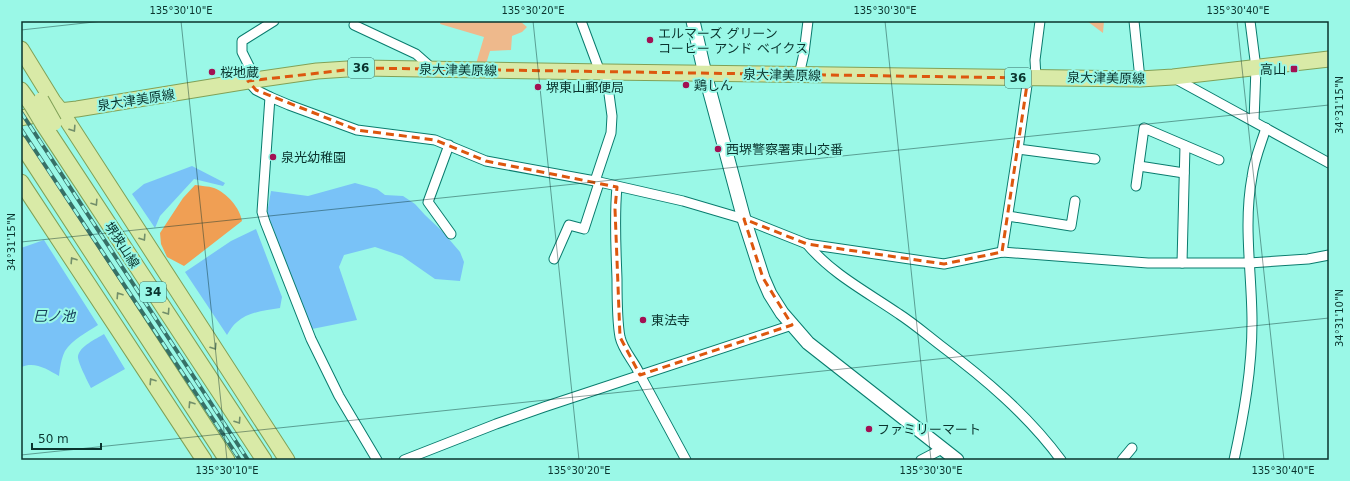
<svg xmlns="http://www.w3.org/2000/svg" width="1350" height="481" viewBox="0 0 1350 481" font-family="'DejaVu Sans','Noto Sans JP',sans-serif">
	<rect width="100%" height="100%" fill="#9af8e7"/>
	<g fill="#eeb98c">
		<path d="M441 21H520L527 27 522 32 512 36 511 50 490 51 486 64H476L484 37 440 24Z"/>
		<path d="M1087 21H1104L1103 33Z"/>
	</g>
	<path fill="#f09f54" d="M195 185C201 186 208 186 214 188 227 193 240 208 242 221L184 266 167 257 161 244 160 233 183 198Z"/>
	<g fill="#79c2f7">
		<path d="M192 166 225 183 223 186 194 179 160 216 155 228 132 194 144 184Z"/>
		<path d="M355 183 377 189 385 195 403 196 415 204 425 215 442 231 460 252 464 262 460 281 435 279 402 256 375 247 344 255 339 267 357 320 312 329 267 213 271 191 308 196Z"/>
		<path d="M256 229 282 297 280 308C266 310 248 312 237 322 233 325 230 330 227 335L185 272 231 241Z"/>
		<path d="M44 240 98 325C87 332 72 340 65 351 61 359 60 368 59 376 47 369 35 361 21 367V248Z"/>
		<path d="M104 334 125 369 91 388C88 382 77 361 78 356 80 346 96 339 104 334Z"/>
	</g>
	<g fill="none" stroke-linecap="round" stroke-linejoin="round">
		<g stroke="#097c6e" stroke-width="11">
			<g id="street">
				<path d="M581 21 600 72"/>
				<path d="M1134 21 1140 79"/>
				<path d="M1250 21 1256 68 1254 121"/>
				<path d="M354 25 416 54 433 69"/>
				<path d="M799 75 804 53 808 21"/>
				<path d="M1036 77 1035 60 1040 21"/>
				<path d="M1174 78 1329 163"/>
				<path d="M256 80 242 52V41L274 21"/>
				<path d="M248 81 256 90 270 97 289 105 357 130 435 140 486 161 595 181 683 201 744 219 807 244 944 264 1002 252 1148 263H1249L1308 259 1329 255"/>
				<path d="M270 97 262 212 265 222 311 339 339 396 377 460"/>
				<path d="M449 145 428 202 451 234"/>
				<path d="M1018 149 1095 159"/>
				<path d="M1139 166 1184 173"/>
				<path d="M595 181 611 133 612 116 606 72"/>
				<path d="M1136 186 1144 128 1219 160"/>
				<path d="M617 187C614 218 616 248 617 279 617 296 617 321 620 337 623 351 635 362 640 375L686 460"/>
				<path d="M1008 216 1071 226 1075 201"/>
				<path d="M807 244C832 274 867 292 899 314 913 323 927 335 940 345 984 378 1028 415 1061 460"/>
				<path d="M1002 252 1018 149 1028 78"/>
				<path d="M554 259 569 225 584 229 599 183"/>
				<path d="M1182 263 1185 146"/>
				<path d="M404 460 496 424 544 407 792 325"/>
				<path d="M921 460 942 449"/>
				<path d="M1122 460 1132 448"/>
				<path d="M1234 460C1244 414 1252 369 1252 322 1252 274 1243 225 1252 177 1254 160 1261 144 1266 128"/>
			</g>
		</g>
		<g stroke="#097c6e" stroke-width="15">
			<path id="secondary" d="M693 21 705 74 744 219 763 278 770 294 782 313 808 343 957 460"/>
		</g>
		<g stroke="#80a157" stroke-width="17">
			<g id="primary">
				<path d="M21 49 53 101 61 111 287 460"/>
				<path d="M21 90 31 104"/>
				<path d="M21 118 51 112 77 109 248 81 317 71 363 68 606 72 1140 79 1173 77 1329 59"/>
				<path d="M43 124 264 460"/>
				<path d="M21 144 227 460"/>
				<path d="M21 182 204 460"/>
			</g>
		</g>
		<use href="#street" stroke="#fff" stroke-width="9"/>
		<use href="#secondary" stroke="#fff" stroke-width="13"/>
		<use href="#primary" stroke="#d9eaa7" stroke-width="15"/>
		<g stroke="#377167" stroke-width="4">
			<g id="rail">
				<path d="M21 112 248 460"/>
				<path d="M21 129 240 460"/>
			</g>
		</g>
		<use href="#rail" stroke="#9af8e7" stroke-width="2.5" stroke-dasharray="8" stroke-linecap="butt"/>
		<g stroke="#80a157" stroke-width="17" stroke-linecap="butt">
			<g id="primary-bridge">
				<path d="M41 100 54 123"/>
				<path d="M31 104 43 124"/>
			</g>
		</g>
		<use href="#primary-bridge" stroke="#d9eaa7" stroke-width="15"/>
	</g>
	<defs><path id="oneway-chevron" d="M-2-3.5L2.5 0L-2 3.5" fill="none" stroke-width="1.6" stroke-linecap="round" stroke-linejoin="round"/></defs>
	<g stroke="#728f6a">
		<use href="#oneway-chevron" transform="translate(73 129) rotate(57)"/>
		<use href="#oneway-chevron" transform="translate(95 203) rotate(57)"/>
		<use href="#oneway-chevron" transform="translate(143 238) rotate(57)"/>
		<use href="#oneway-chevron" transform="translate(73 260) rotate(-123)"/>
		<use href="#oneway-chevron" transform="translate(119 295) rotate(-123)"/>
		<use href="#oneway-chevron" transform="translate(167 312) rotate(57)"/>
		<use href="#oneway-chevron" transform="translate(214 347) rotate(57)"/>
		<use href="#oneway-chevron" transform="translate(152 381) rotate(-123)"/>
		<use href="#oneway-chevron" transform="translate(191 404) rotate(-123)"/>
		<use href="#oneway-chevron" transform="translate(238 421) rotate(57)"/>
	</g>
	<path fill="none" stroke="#dd570e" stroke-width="3" stroke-dasharray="8 5" stroke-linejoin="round" d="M363 68 1028 78 1002 252 944 264 807 244 744 219 763 278 792 325 640 375 620 337 615 209 617 187 486 161 435 140 357 130 256 90 248 81Z"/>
	<path fill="none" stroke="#0a342e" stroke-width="1" stroke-opacity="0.45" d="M181 21 227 460M533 21 579 460M885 21 931 460M1237 21 1284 460M21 30 103 21M21 242 1329 105M21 455 1329 318"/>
	<g fill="#a21053" stroke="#9af8e7" stroke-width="1.5">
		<circle cx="650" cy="40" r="4"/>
		<rect x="1290" y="65" width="8" height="8" rx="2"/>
		<circle cx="212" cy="72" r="4"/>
		<circle cx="686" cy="85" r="4"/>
		<circle cx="538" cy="87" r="4"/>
		<circle cx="718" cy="149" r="4"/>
		<circle cx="273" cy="157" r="4"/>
		<circle cx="643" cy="320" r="4"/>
		<circle cx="869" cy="429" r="4"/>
	</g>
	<g text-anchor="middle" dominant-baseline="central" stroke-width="4" stroke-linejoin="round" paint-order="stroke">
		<g fill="#9af8e7" stroke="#356f66" stroke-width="1">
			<rect x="348" y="58" width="26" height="20" rx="3"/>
			<rect x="1005" y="68" width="26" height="20" rx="3"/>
			<rect x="140" y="282" width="26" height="20" rx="3"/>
		</g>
		<g font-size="12" font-weight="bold" fill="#0a342e">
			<text x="361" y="68">36</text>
			<text x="1018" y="78">36</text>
			<text x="153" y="292">34</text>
		</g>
		<g font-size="13" fill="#0a342e" stroke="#9af8e7" text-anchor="start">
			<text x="658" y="33">エルマーズ グリーン<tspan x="658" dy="15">コーヒー アンド ベイクス</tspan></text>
			<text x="1286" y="69" text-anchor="end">高山</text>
			<text x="220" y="72">桜地蔵</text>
			<text x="694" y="85">鶏しん</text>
			<text x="546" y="87">堺東山郵便局</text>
			<text x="726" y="149">西堺警察署東山交番</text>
			<text x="281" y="157">泉光幼稚園</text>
			<text x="651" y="320">東法寺</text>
			<text x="877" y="429">ファミリーマート</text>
		</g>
		<g font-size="13" fill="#0a342e" stroke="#9af8e7">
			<text transform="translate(458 70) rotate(1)">泉大津美原線</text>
			<text transform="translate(782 75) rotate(1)">泉大津美原線</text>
			<text transform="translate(1106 78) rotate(1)">泉大津美原線</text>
			<text transform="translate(136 100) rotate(-9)">泉大津美原線</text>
			<text transform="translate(122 245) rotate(57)">堺狭山線</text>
		</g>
		<g font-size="14" font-style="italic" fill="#17405b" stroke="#9af8e7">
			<text x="54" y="316">巳ノ池</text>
		</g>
	</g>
	<rect width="1350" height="481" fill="none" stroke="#9af8e7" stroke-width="44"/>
	<path d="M32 443v6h69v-6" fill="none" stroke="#0a342e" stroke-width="2"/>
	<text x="38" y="443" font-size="12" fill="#0a342e" stroke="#9af8e7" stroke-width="3" paint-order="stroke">50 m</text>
	<rect x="22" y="22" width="1306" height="437" fill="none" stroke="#0a342e" stroke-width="1.5"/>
	<g font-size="10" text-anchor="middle" fill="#0a342e">
		<text x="181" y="14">135°30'10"E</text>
		<text x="533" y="14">135°30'20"E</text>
		<text x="885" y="14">135°30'30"E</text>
		<text x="1238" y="14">135°30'40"E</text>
		<text transform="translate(1339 105) rotate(-90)" y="4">34°31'15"N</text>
		<text transform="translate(11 242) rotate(-90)" y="4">34°31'15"N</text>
		<text transform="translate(1339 318) rotate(-90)" y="4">34°31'10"N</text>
		<text x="227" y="474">135°30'10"E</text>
		<text x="579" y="474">135°30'20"E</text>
		<text x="931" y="474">135°30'30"E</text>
		<text x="1283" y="474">135°30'40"E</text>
	</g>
</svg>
